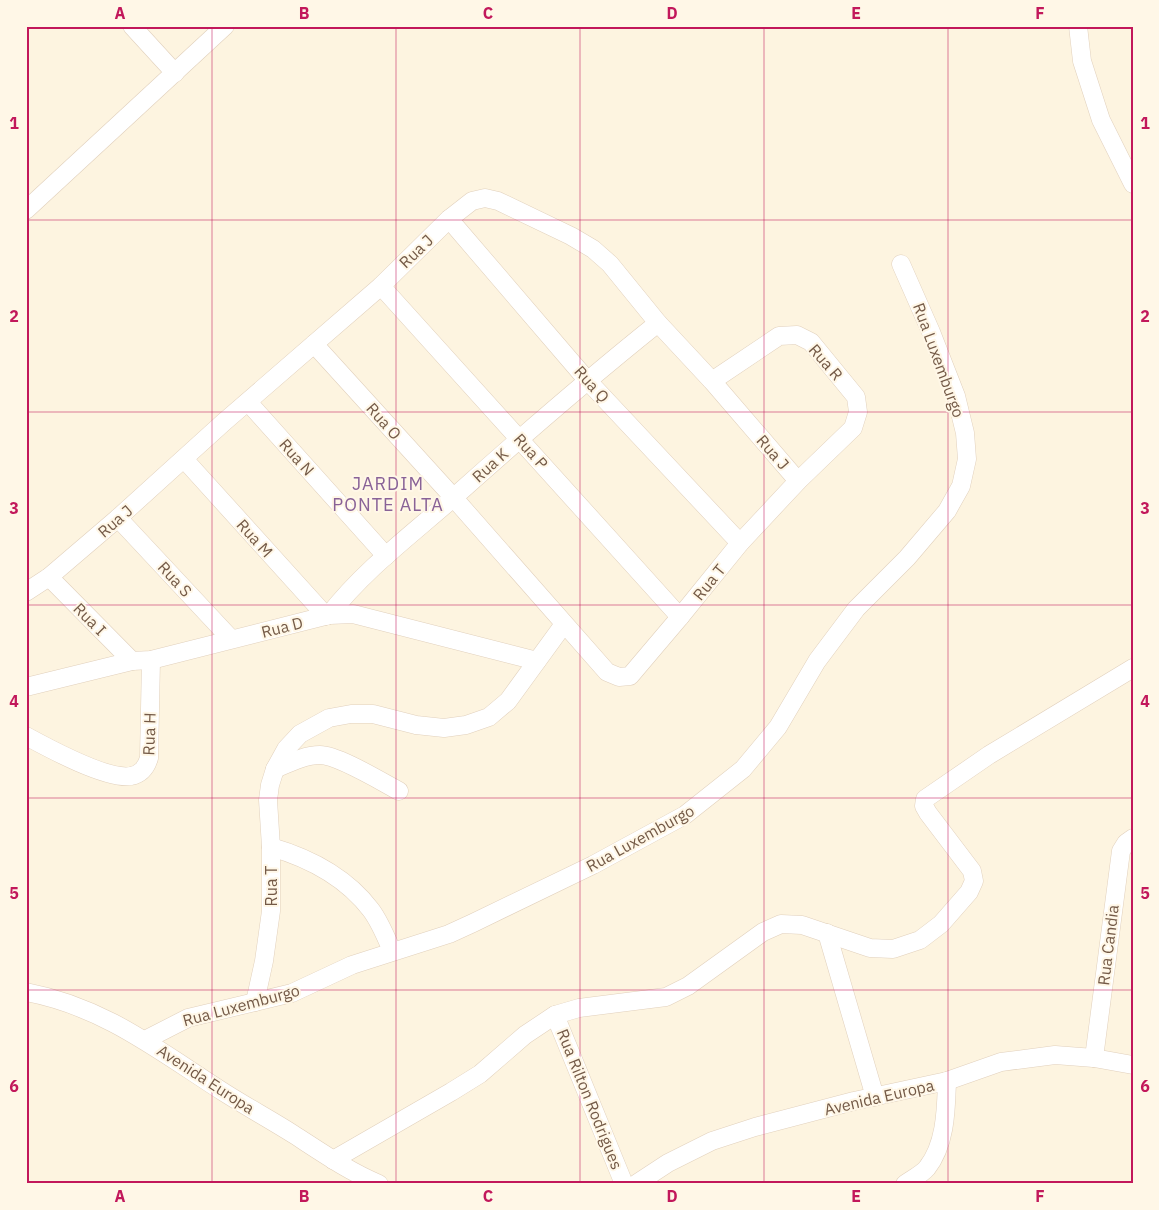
<svg xmlns="http://www.w3.org/2000/svg" width="1159" height="1210" viewBox="0 0 1159 1210" font-family="'IBM Plex Sans',sans-serif">
	<rect width="100%" height="100%" fill="#fdf4e0"/>
	<g fill="none" stroke-linecap="round" stroke-linejoin="round">
		<g stroke="#e1d0bc" stroke-width="19">
			<g id="minor">
				<path d="M132 26 175 73"/>
				<path d="M1078 26 1082 61 1101 120 1133 184"/>
				<path d="M26 210 225 26"/>
				<path d="M449 219 587 380 740 543"/>
				<path d="M381 286 680 617"/>
				<path d="M314 344 453 497 607 672 619 677 630 676 680 617 740 543 798 481 853 428 858 412 856 397 811 342 797 335 779 336 712 381"/>
				<path d="M248 402 386 556"/>
				<path d="M184 459 326 616"/>
				<path d="M118 518 231 639"/>
				<path d="M49 577 132 661"/>
				<path d="M26 592 49 577 118 518 224 422 381 286 449 219 472 201 485 198 498 201 571 236 593 249 610 264 658 323 712 381 798 481"/>
				<path d="M329 615C364 570 411 535 453 498 520 438 588 379 658 323"/>
				<path d="M26 687 132 661 151 660 329 615 353 614 537 661"/>
				<path d="M26 736C48 748 107 780 131 776 141 774 146 768 149 758L151 660"/>
				<path d="M275 769C289 763 305 755 320 755 338 755 382 782 399 791"/>
				<path d="M271 847C309 858 346 877 371 910 380 922 386 937 392 951"/>
				<path d="M827 933 875 1097"/>
				<path d="M26 992C105 1007 159 1051 225 1093 247 1107 271 1120 293 1134 321 1152 348 1171 379 1184"/>
				<path d="M255 1002 264 961 271 911V847L268 800 270 785 275 769 286 749 300 734 329 718 351 714H373L416 725 444 728 466 725 489 717 508 701 564 624"/>
				<path d="M555 1015 624 1184"/>
				<path d="M145 1040 188 1018 292 993 352 965 449 934 473 923 593 865 685 815 743 769 778 727 817 661 856 609 907 558 947 511 961 486 967 459 965 433 956 396 931 332 901 264"/>
				<path d="M1094 1058 1121 851 1126 843 1133 838"/>
				<path d="M333 1160 451 1092 480 1074 525 1035 555 1015 579 1008 666 997 688 986 763 932 781 924 802 925 870 948 893 949 920 940 941 924 969 892 974 881 972 871 928 813 924 806 925 799 989 755 1133 668"/>
				<path d="M636 1184 668 1163 712 1141 755 1127 854 1101 947 1081 1001 1062 1055 1055 1094 1058 1133 1065"/>
				<path d="M905 1184C912 1179 922 1174 927 1168 946 1144 946 1109 947 1081"/>
			</g>
		</g>
		<use href="#minor" stroke="#fff" stroke-width="18"/>
	</g>
	<path fill="none" stroke="#c2185b" stroke-width="1" stroke-opacity="0.55" d="M212 26V1184M396 26V1184M580 26V1184M764 26V1184M948 26V1184M26 220H1133M26 412H1133M26 605H1133M26 798H1133M26 990H1133"/>
	<g text-anchor="middle" dominant-baseline="central" stroke-width="4" stroke-linejoin="round" paint-order="stroke">
		<g font-size="16" fill="#745a47" stroke="#fff7e7">
			<text transform="translate(416 251) rotate(-44)">Rua J</text>
			<text transform="translate(939 360) rotate(70)">Rua Luxemburgo</text>
			<text transform="translate(826 362) rotate(49)">Rua R</text>
			<text transform="translate(592 384) rotate(48)">Rua Q</text>
			<text transform="translate(384 421) rotate(48)">Rua O</text>
			<text transform="translate(531 451) rotate(48)">Rua P</text>
			<text transform="translate(773 452) rotate(49)">Rua J</text>
			<text transform="translate(297 457) rotate(48)">Rua N</text>
			<text transform="translate(490 465) rotate(-42)">Rua K</text>
			<text transform="translate(115 521) rotate(-41)">Rua J</text>
			<text transform="translate(255 538) rotate(48)">Rua M</text>
			<text transform="translate(175 579) rotate(47)">Rua S</text>
			<text transform="translate(709 582) rotate(-51)">Rua T</text>
			<text transform="translate(90 619) rotate(45)">Rua I</text>
			<text transform="translate(282 627) rotate(-14)">Rua D</text>
			<text transform="translate(149 734) rotate(-88)">Rua H</text>
			<text transform="translate(640 838) rotate(-29)">Rua Luxemburgo</text>
			<text transform="translate(271 886) rotate(-90)">Rua T</text>
			<text transform="translate(1108 945) rotate(-83)">Rua Candia</text>
			<text transform="translate(241 1005) rotate(-15)">Rua Luxemburgo</text>
			<text transform="translate(206 1079) rotate(33)">Avenida Europa</text>
			<text transform="translate(879 1097) rotate(-13)">Avenida Europa</text>
			<text transform="translate(590 1099) rotate(68)">Rua Rilton Rodrigues</text>
		</g>
		<g font-size="18" letter-spacing="1" fill="#896297" stroke="#fff7e7">
			<text x="388" y="483">JARDIM<tspan x="388" dy="21">PONTE ALTA</tspan></text>
		</g>
	</g>
	<rect width="1159" height="1210" fill="none" stroke="#fff7e7" stroke-width="55"/>
	<rect x="28" y="28" width="1104" height="1154" fill="none" stroke="#c2185b" stroke-width="2"/>
	<g font-size="16" text-anchor="middle" font-weight="bold" fill="#c2185b">
		<text x="120" y="19">A</text>
		<text x="304" y="19">B</text>
		<text x="488" y="19">C</text>
		<text x="672" y="19">D</text>
		<text x="856" y="19">E</text>
		<text x="1040" y="19">F</text>
		<text x="14" y="129">1</text>
		<text x="1145" y="129">1</text>
		<text x="14" y="322">2</text>
		<text x="1145" y="322">2</text>
		<text x="14" y="514">3</text>
		<text x="1145" y="514">3</text>
		<text x="14" y="707">4</text>
		<text x="1145" y="707">4</text>
		<text x="14" y="899">5</text>
		<text x="1145" y="899">5</text>
		<text x="14" y="1092">6</text>
		<text x="1145" y="1092">6</text>
		<text x="120" y="1202">A</text>
		<text x="304" y="1202">B</text>
		<text x="488" y="1202">C</text>
		<text x="672" y="1202">D</text>
		<text x="856" y="1202">E</text>
		<text x="1040" y="1202">F</text>
	</g>
</svg>
